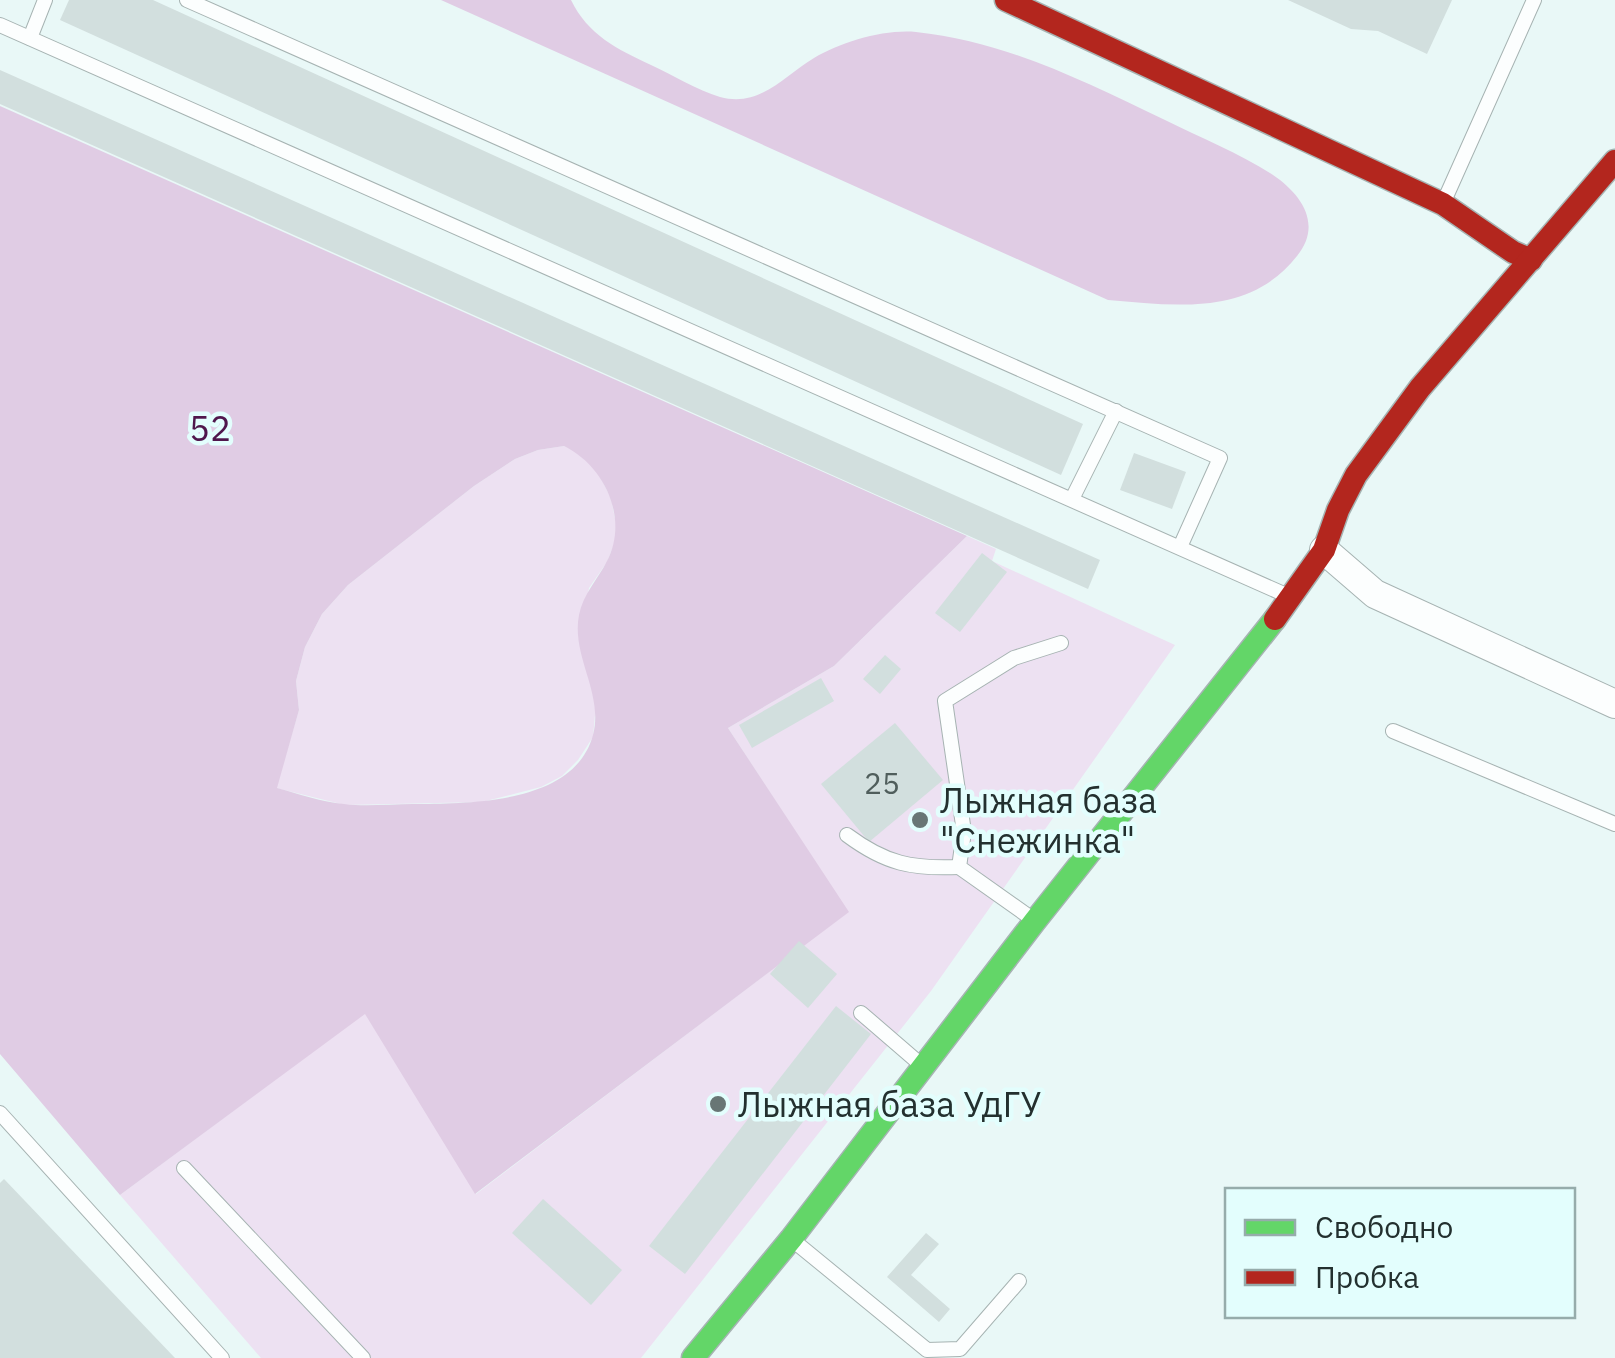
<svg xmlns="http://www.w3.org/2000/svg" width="1615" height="1358" viewBox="0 0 1615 1358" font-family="'IBM Plex Sans',sans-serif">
	<rect width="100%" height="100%" fill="#e9f8f7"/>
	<g fill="#ede1f2">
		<path d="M564 446 581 454 597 471 611 498 616 524 615 542 607 562 589 588 579 642 596 704 593 737 578 760 562 776 541 787 482 802 345 805 276 788 299 710 296 681 305 647 322 614 348 585 474 486 515 459 538 450Z"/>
		<path d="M967 536 996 549 992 561 1175 645 931 991 641 1358H261L120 1195 365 1013 476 1194 848 912 728 728 834 666Z"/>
	</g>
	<g fill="#e0cce4" fill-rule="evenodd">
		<path d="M441 0H571C588 35 617 49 651 65 673 75 697 90 720 97 760 108 784 76 814 58 841 42 884 29 916 32 1008 42 1083 81 1165 120 1201 138 1239 153 1273 175 1301 194 1323 224 1297 256 1250 316 1177 306 1108 300Z"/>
		<path d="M0 106 967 536 834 666 728 728 849 912 475 1194 365 1014 120 1195 0 1054ZM564 446C605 466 629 519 607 561 598 579 583 594 579 615 571 656 604 693 593 735 574 805 469 803 413 804 390 804 366 807 344 804 322 802 299 794 277 788L299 710 296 681 305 647 322 614 348 585 474 486 515 459 538 450Z"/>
	</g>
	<g fill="#d2dfde">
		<path d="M69 0H153L1083 424 1061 475 60 20Z"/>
		<path d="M1288 0H1452L1427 54 1378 31 1351 29Z"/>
		<path d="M0 70 1100 560 1088 589 0 104Z"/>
		<path d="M1134 453 1186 472 1172 509 1120 490Z"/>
		<path d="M982 553 1007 572 960 632 935 613Z"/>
		<path d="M885 655 901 669 880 694 863 679Z"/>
		<path d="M821 678 834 701 752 748 739 725Z"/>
		<path d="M895 723 943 780 869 842 821 784Z"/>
		<path d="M799 941 837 974 808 1008 770 974Z"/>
		<path d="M836 1006 871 1034 685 1274 649 1246Z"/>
		<path d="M4 1179 175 1358H0V1183Z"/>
		<path d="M543 1199 622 1270 591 1305 512 1233Z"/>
		<path d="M926 1233 939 1244 911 1275 950 1309 939 1322 887 1277Z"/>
	</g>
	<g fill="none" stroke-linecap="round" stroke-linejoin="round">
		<g stroke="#a6b3b2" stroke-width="16">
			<g id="lane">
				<path d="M187 0 1220 458 1180 547"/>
				<path d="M0 25 1286 595"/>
				<path d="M30 38 45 0"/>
				<path d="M1445 199 1534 0"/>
				<path d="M1072 499 1116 411"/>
				<path d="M1393 731 1615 824"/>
				<path d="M847 835C886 864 912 869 959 867"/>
				<path d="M1031 918 959 867 964 832 945 701 1014 658 1061 643"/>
				<path d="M861 1013 919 1063"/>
				<path d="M0 1113 222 1358"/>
				<path d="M184 1168 363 1358"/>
				<path d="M795 1242 927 1350 960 1349 1019 1281"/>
			</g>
		</g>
		<g stroke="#a6b3b2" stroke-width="30">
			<path id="street" d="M1324 550 1375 594 1615 704"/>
		</g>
		<g stroke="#a6b3b2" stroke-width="25">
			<path id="fast" d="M693 1358 791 1239 1035 921 1275 619"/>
		</g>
		<g stroke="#a6b3b2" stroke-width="25">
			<g id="jam">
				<path d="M1006 0 1443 204 1513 252 1531 260"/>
				<path d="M1275 619 1324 550 1338 510 1356 475 1420 388 1615 161"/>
			</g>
		</g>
		<use href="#lane" stroke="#fcfefe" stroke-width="14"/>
		<use href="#street" stroke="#fcfefe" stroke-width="28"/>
		<use href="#fast" stroke="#63d668" stroke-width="22"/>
		<use href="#jam" stroke="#b3261e" stroke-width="22"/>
	</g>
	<g fill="#687675" stroke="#e3fefd" stroke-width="4">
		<circle cx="920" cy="820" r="10"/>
		<circle cx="718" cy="1104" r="10"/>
	</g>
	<g text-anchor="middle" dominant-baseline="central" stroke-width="9" stroke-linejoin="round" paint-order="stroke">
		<g font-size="30" fill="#505e5c">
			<text x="882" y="782">25</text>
		</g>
		<g font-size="35" fill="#4f174d" stroke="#e3fefd">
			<text x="210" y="428">52</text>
		</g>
		<g font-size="35" fill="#23302f" stroke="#e3fefd" text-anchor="start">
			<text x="940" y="800">Лыжная база<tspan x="940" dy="40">"Снежинка"</tspan></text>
			<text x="738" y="1104">Лыжная база УдГУ</text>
		</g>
	</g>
	<rect x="1225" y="1188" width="350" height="130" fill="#e3fefd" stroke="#96acab" stroke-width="2.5"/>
	<rect x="1245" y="1220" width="50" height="15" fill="#63d668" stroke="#96acab" stroke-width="2.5"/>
	<text x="1315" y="1238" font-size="30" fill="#23302f">Свободно</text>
	<rect x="1245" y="1270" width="50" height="15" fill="#b3261e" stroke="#96acab" stroke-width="2.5"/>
	<text x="1315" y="1288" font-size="30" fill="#23302f">Пробка</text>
</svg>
